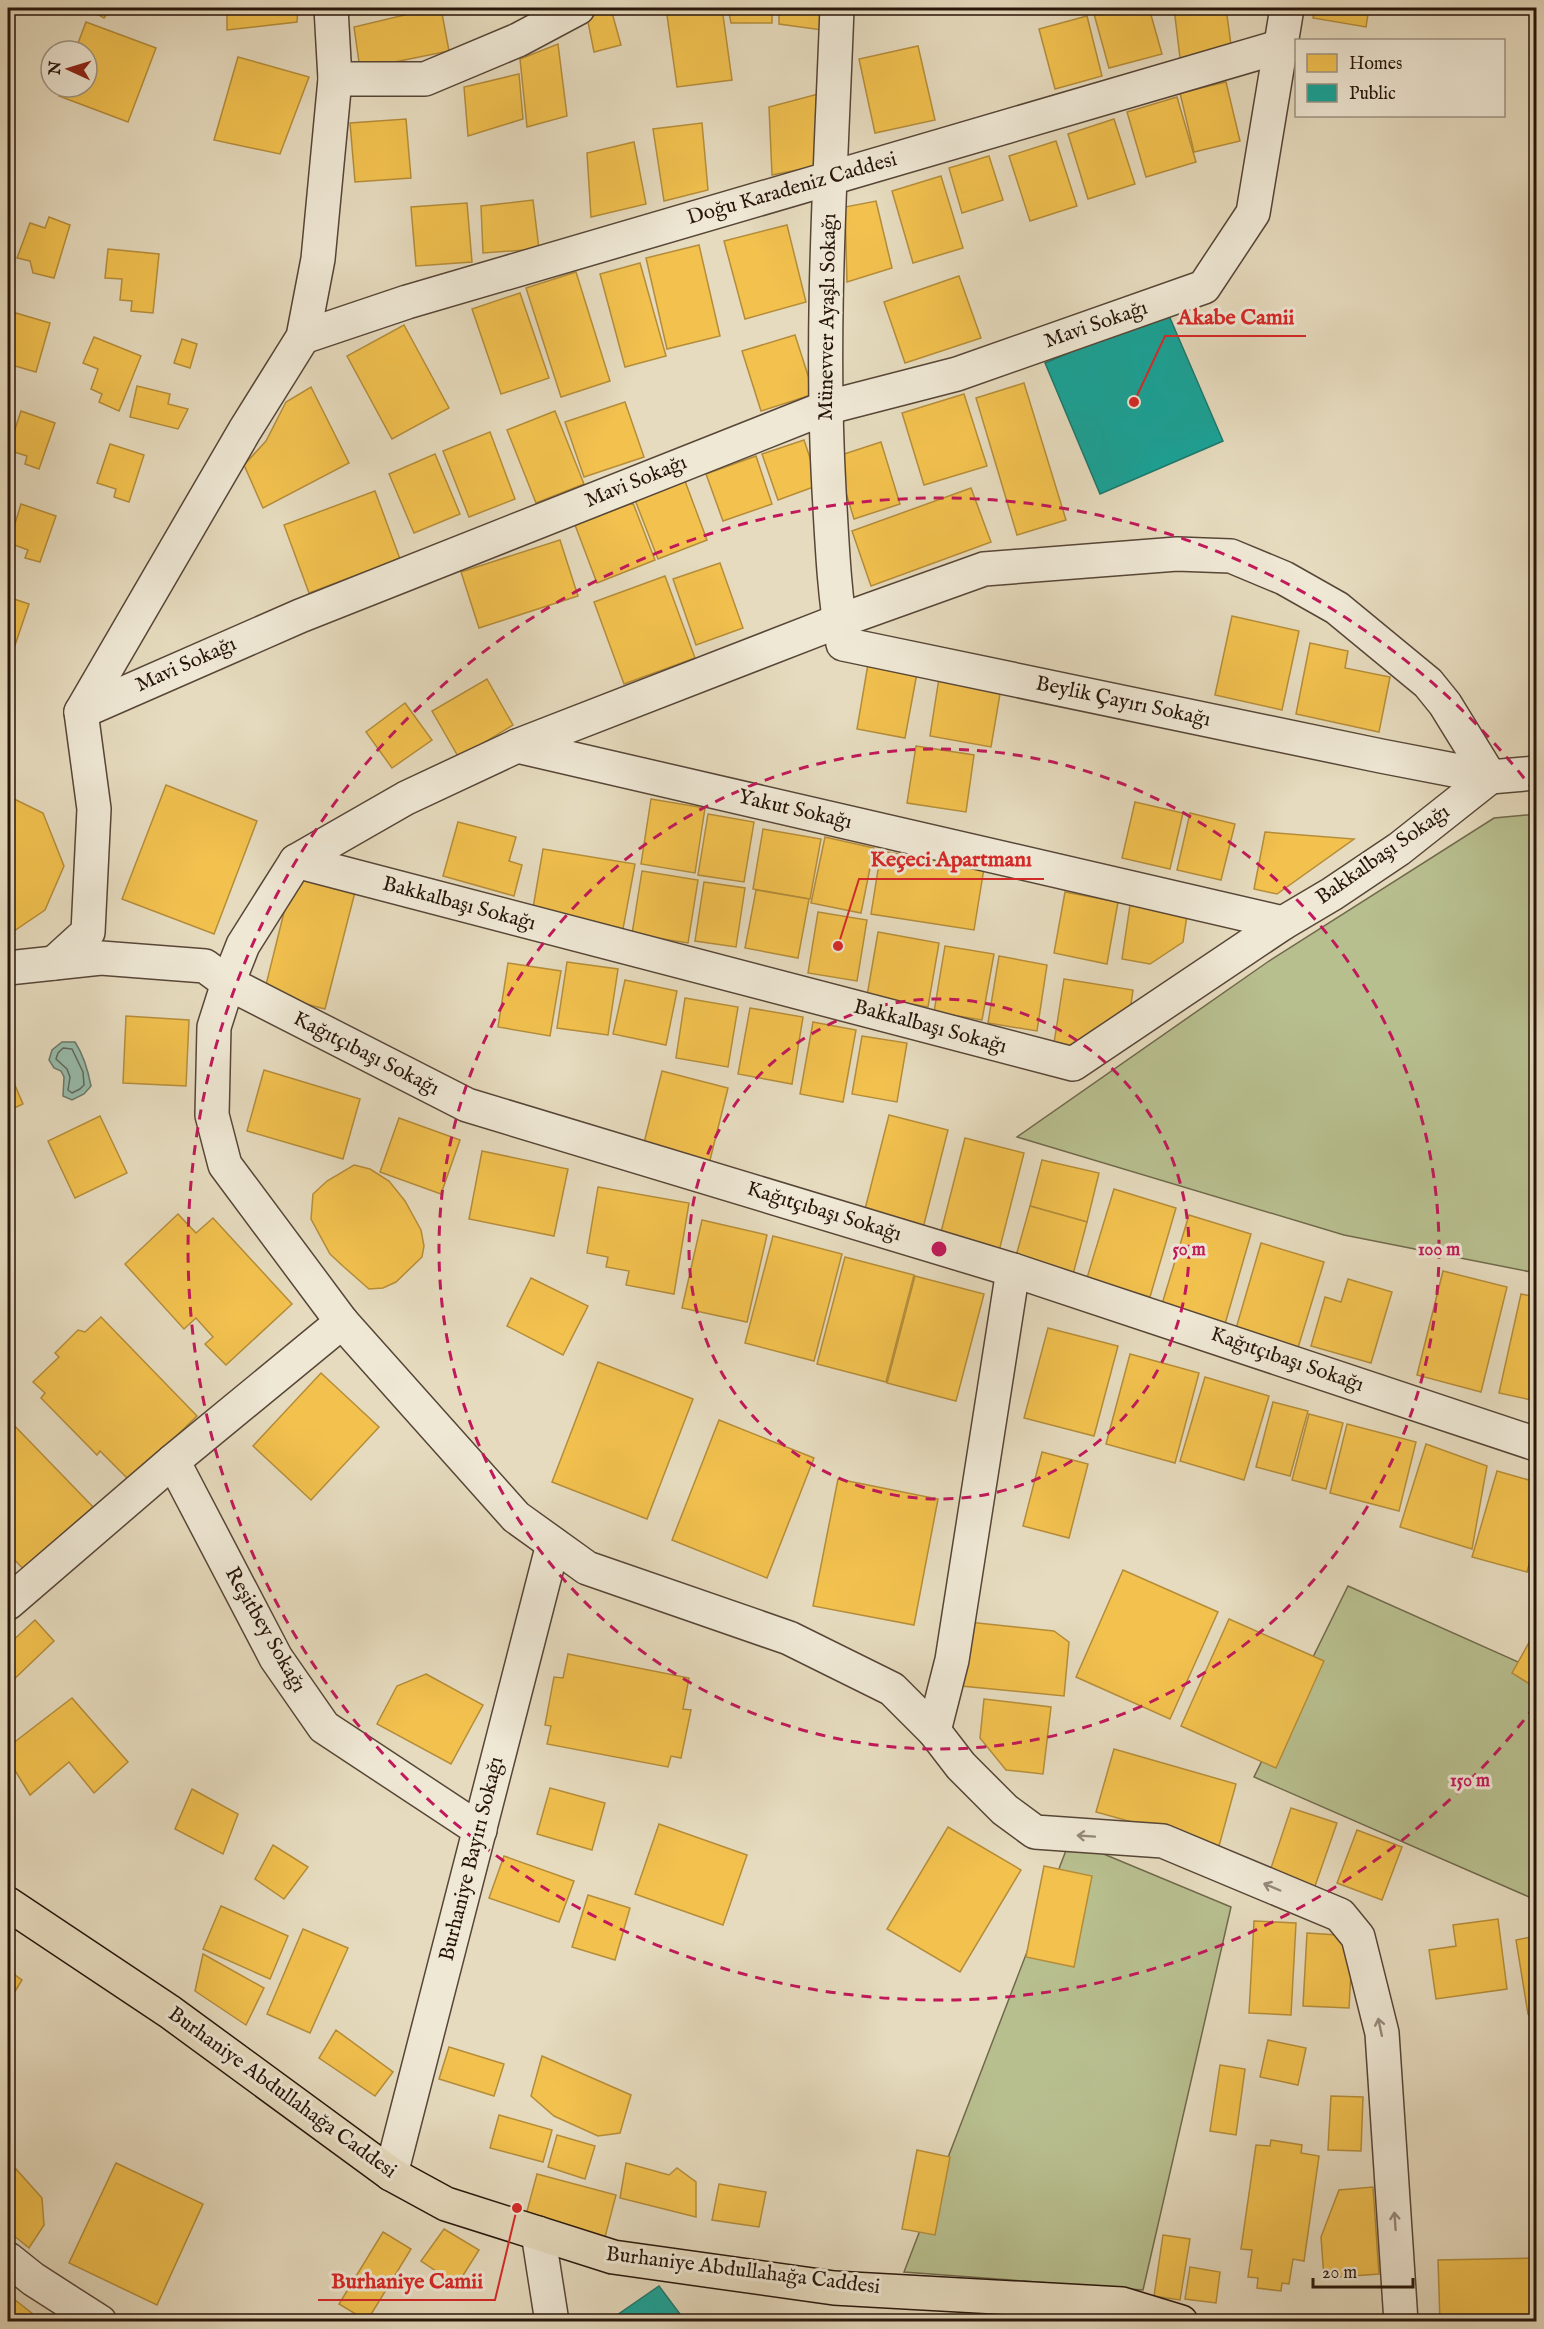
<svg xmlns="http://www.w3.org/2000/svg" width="1544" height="2329" viewBox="0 0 1544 2329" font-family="'IM FELL English',serif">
	<rect width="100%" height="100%" fill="#e6dbbe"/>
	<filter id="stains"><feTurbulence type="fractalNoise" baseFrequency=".00333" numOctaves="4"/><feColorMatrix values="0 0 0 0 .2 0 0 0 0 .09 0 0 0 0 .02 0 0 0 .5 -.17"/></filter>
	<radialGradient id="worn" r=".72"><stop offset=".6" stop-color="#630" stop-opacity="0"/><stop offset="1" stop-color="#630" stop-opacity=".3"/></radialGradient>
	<g fill="#b8bf8f" stroke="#706a4c" stroke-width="1.5">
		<path d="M1536 814V1273L1344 1235 1017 1137 1269 961 1494 818Z"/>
		<path d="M1348 1586 1536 1670V1900L1254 1777Z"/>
		<path d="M1070 1840 1231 1907 1143 2290 904 2272Z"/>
	</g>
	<path fill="#97bcab" stroke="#6a796b" stroke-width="1.5" d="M62 1042H75C84 1056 88 1070 91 1086L84 1094 72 1100 63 1096 64 1077 61 1071 54 1068 49 1060 52 1050Z"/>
	<g fill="#f2c14e" stroke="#b58d3a" stroke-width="1.5">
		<path d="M87 8H112L104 18Z"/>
		<path d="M227 8H298L297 22 227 30Z"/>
		<path d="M434 8H441L449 51 360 69 354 27Z"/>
		<path d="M666 8H722L732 80 677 87Z"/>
		<path d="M728 8H772V23H731Z"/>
		<path d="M779 8H823L822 30 779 24Z"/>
		<path d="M979 8H1008L980 14Z"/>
		<path d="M1118 8H1149L1162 54 1109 68 1094 14Z"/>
		<path d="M1174 8H1226L1232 52 1180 58Z"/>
		<path d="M1315 8H1369L1366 27 1313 18Z"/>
		<path d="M611 9 621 45 594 52 587 17Z"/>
		<path d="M1087 16 1102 76 1055 89 1039 29Z"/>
		<path d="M86 22 156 48 128 122 59 96 62 87H87V51H75Z"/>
		<path d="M558 44 567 116 527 127 520 59Z"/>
		<path d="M918 46 935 120 875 133 859 59Z"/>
		<path d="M238 57 309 77 280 154 214 140Z"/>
		<path d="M519 74 523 119 468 136 464 87Z"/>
		<path d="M1226 82 1240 141 1194 152 1180 93Z"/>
		<path d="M822 93V165L772 175 769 107Z"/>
		<path d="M1177 97 1196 162 1146 177 1127 112Z"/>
		<path d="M406 119 411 178 355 182 350 123Z"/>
		<path d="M1114 119 1135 184 1088 199 1068 134Z"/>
		<path d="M702 123 708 190 664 201 653 129Z"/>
		<path d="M1056 141 1077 206 1030 221 1009 156Z"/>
		<path d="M634 142 646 204 591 217 587 153Z"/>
		<path d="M989 156 1003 200 962 213 949 168Z"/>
		<path d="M941 176 963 248 913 263 892 191Z"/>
		<path d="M533 200 539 249 483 253 481 206Z"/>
		<path d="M876 201 892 268 847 282 845 207Z"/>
		<path d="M467 203 472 262 416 266 411 207Z"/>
		<path d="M49 217 70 225 54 278 33 273 30 261 17 258 30 223 45 228Z"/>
		<path d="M787 225 806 302 745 319 724 241Z"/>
		<path d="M699 245 720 336 667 349 646 258Z"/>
		<path d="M108 249 159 254 153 313 131 311 132 301 120 300 122 279 105 278Z"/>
		<path d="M640 263 666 356 625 367 600 274Z"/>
		<path d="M576 272 610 381 561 397 526 288Z"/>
		<path d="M959 276 981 338 905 363 884 302Z"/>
		<path d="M520 293 549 378 501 394 472 309Z"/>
		<path d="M9 311 50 323 36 372 8 364Z"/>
		<path d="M404 325 449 408 392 439 347 356Z"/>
		<path d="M795 335 814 394 761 411 742 351Z"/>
		<path d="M94 337 141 356 119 411 99 402 102 394 91 389 98 369 83 363Z"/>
		<path d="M182 339 197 344 190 368 174 363Z"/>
		<path d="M1024 383 1066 520 1017 535 976 398Z"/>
		<path d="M137 386 170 394 168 404 188 409 178 429 130 417Z"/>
		<path d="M311 387 349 463 263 508 244 465 266 441 286 402Z"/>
		<path d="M964 394 987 466 924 485 902 413Z"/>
		<path d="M625 402 644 457 584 477 565 422Z"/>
		<path d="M21 411 55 423 39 469 25 464 27 456 8 450Z"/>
		<path d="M555 411 584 484 536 503 507 430Z"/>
		<path d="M490 432 515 499 469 517 443 451Z"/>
		<path d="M804 440 819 485 778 500 762 454Z"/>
		<path d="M881 442 900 504 854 519 835 457Z"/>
		<path d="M110 444 144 455 129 502 114 497 116 489 97 483Z"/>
		<path d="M435 454 460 514 414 533 389 474Z"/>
		<path d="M756 456 772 504 723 521 706 474Z"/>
		<path d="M685 481 707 540 658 559 635 500Z"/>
		<path d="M971 488 991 542 871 586 852 531Z"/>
		<path d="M375 491 400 559 309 593 284 525Z"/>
		<path d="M633 503 655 560 597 583 575 525Z"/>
		<path d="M21 504 56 516 40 562 25 558 28 550 9 543Z"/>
		<path d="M560 540 578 596 479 628 461 572Z"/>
		<path d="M720 563 743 628 696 645 673 579Z"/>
		<path d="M665 576 695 658 624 684 594 602Z"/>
		<path d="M8 597 29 604 13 651 8 649Z"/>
		<path d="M1232 616 1299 631 1282 710 1215 695Z"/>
		<path d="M1310 643 1348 651 1345 668 1390 677 1379 732 1296 714Z"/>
		<path d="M868 664 917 673 905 738 857 729Z"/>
		<path d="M939 678 1001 688 991 747 930 736Z"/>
		<path d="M487 679 513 725 459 758 432 711Z"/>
		<path d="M405 703 432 740 392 768 366 732Z"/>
		<path d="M916 746 974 755 966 812 907 803Z"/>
		<path d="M166 785 257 821 214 934 122 899Z"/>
		<path d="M8 796 43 813 64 866 45 910 8 935Z"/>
		<path d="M651 799 705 808 695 873 641 864Z"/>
		<path d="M1135 802 1183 813 1170 869 1122 858Z"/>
		<path d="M1190 813 1235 824 1221 880 1177 870Z"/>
		<path d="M708 814 754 822 744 882 698 875Z"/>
		<path d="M458 822 516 837 509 861 522 865 514 896 443 876Z"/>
		<path d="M763 829 821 839 810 899 753 889Z"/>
		<path d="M1265 832 1354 839 1277 894 1254 889Z"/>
		<path d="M825 837 874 848 861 913 811 903Z"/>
		<path d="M543 849 635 864 623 929 532 914Z"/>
		<path d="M881 851 984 868 974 930 871 914Z"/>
		<path d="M642 871 698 880 688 943 632 934Z"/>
		<path d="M293 876 355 892 325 1009 264 993Z"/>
		<path d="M704 882 745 888 736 947 695 941Z"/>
		<path d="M756 890 809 899 798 958 745 948Z"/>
		<path d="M1065 892 1118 902 1107 964 1054 953Z"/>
		<path d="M1130 905 1187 915 1183 942 1150 964 1122 959Z"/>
		<path d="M818 912 867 920 857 981 808 973Z"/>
		<path d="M878 932 939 943 928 1007 867 996Z"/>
		<path d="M945 946 994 954 982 1020 934 1012Z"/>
		<path d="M999 956 1047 965 1037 1031 988 1023Z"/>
		<path d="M567 962 618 969 608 1035 557 1028Z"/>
		<path d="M508 963 561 971 550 1036 498 1027Z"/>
		<path d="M1064 979 1133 990 1129 1017 1077 1047 1054 1043Z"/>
		<path d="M625 980 677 991 666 1045 613 1034Z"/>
		<path d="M685 998 738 1007 728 1067 676 1058Z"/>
		<path d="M750 1008 803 1017 792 1084 738 1074Z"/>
		<path d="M126 1016 189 1020 186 1086 123 1083Z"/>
		<path d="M813 1022 856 1030 843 1102 800 1094Z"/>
		<path d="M862 1036 907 1043 897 1102 852 1094Z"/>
		<path d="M8 1069 23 1104 8 1111Z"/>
		<path d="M264 1070 360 1099 343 1159 247 1131Z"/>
		<path d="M662 1071 728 1088 708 1168 642 1151Z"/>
		<path d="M889 1115 948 1130 922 1232 863 1217Z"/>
		<path d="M100 1116 127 1173 75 1198 48 1141Z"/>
		<path d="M399 1118 460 1140 441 1194 380 1172Z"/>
		<path d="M965 1138 1024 1153 998 1255 939 1240Z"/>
		<path d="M482 1151 568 1169 554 1236 469 1219Z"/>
		<path d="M1042 1160 1099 1173 1087 1222 1030 1206Z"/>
		<path d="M354 1165 370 1169 389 1181 405 1201 421 1230 424 1246 422 1257 396 1282 383 1288 369 1289 344 1267 330 1254 311 1219 313 1194 327 1181Z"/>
		<path d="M598 1187 689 1203 674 1294 626 1285 629 1271 606 1267 608 1257 587 1253Z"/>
		<path d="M1114 1189 1176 1208 1150 1297 1087 1278Z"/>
		<path d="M1030 1206 1087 1222 1072 1278 1014 1263Z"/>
		<path d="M178 1214 196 1233 213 1218 292 1304 226 1365 205 1344 213 1337 196 1318 184 1329 125 1264Z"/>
		<path d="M1189 1215 1251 1234 1225 1324 1162 1304Z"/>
		<path d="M702 1220 767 1235 747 1322 682 1308Z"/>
		<path d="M773 1236 842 1254 814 1361 745 1343Z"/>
		<path d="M1261 1243 1324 1262 1297 1351 1235 1332Z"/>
		<path d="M845 1257 914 1275 886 1382 817 1364Z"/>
		<path d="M1443 1271 1507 1287 1481 1392 1417 1375Z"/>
		<path d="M915 1276 984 1294 956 1401 887 1383Z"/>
		<path d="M531 1278 588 1306 563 1355 507 1326Z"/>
		<path d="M1348 1279 1392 1292 1371 1363 1311 1346 1325 1297 1341 1302Z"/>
		<path d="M1521 1294 1536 1297V1401L1499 1393Z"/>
		<path d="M101 1317 197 1416 130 1481 100 1451 97 1455 41 1398 45 1393 33 1382 59 1357 55 1353 78 1330 85 1332Z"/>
		<path d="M1048 1328 1118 1346 1094 1436 1024 1418Z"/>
		<path d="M1130 1354 1199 1373 1175 1463 1106 1444Z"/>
		<path d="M598 1362 693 1399 647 1519 552 1482Z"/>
		<path d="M321 1373 379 1427 311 1500 253 1446Z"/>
		<path d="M1205 1377 1269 1396 1244 1480 1180 1461Z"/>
		<path d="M1273 1402 1308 1411 1290 1476 1256 1467Z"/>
		<path d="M1309 1414 1343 1423 1326 1489 1292 1480Z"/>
		<path d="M8 1419 96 1510 29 1575 8 1553Z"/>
		<path d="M719 1420 814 1458 767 1578 672 1540Z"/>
		<path d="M1347 1424 1416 1442 1399 1511 1330 1493Z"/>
		<path d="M1426 1444 1487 1466 1472 1549 1400 1527Z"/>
		<path d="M1042 1452 1088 1464 1069 1538 1023 1526Z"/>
		<path d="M1497 1471 1536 1482V1540L1527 1572 1472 1557Z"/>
		<path d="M838 1479 938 1499 914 1625 813 1606Z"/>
		<path d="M1123 1570 1218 1612 1170 1719 1076 1677Z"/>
		<path d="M1229 1619 1324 1661 1276 1768 1181 1726Z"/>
		<path d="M35 1620 54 1641 8 1685V1645Z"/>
		<path d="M968 1622 1054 1631 1069 1642 1064 1696 961 1686Z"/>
		<path d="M1536 1630V1688L1512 1673Z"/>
		<path d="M568 1654 689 1678 683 1709 691 1710 681 1758 671 1756 668 1767 547 1744 551 1726 545 1725 554 1677 563 1678Z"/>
		<path d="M426 1674 483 1705 451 1764 377 1724 397 1686Z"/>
		<path d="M72 1698 128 1762 94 1793 69 1762 30 1795 8 1759V1747Z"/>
		<path d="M984 1699 1051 1707 1043 1774 1006 1770 980 1738Z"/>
		<path d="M1114 1749 1236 1784 1219 1846 1096 1812Z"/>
		<path d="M550 1788 605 1803 592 1850 537 1834Z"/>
		<path d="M192 1789 238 1814 223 1854 175 1829Z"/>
		<path d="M1291 1808 1337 1823 1314 1889 1269 1874Z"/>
		<path d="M659 1824 747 1855 723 1925 635 1894Z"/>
		<path d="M948 1827 1021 1870 960 1972 887 1929Z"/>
		<path d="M1357 1830 1402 1847 1382 1900 1337 1883Z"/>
		<path d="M273 1845 308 1867 284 1899 255 1879Z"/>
		<path d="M504 1856 574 1881 559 1922 489 1898Z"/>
		<path d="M1044 1866 1092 1876 1074 1967 1026 1957Z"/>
		<path d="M588 1895 630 1908 615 1960 572 1947Z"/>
		<path d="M221 1906 288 1936 270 1979 203 1949Z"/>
		<path d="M1498 1919 1507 1989 1436 1999 1429 1950 1456 1946 1453 1925Z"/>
		<path d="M1254 1921 1296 1923 1291 2015 1249 2013Z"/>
		<path d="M303 1929 348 1948 310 2033 267 2014Z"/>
		<path d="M1307 1933 1353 1936 1349 2008 1303 2006Z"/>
		<path d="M1536 1936V2026L1528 2014 1516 1940Z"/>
		<path d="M203 1954 264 1988 246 2025 195 1991Z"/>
		<path d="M8 1970 22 1980 8 2003Z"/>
		<path d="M336 2030 393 2072 375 2096 319 2058Z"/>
		<path d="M1268 2040 1306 2048 1298 2085 1260 2077Z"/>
		<path d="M449 2047 504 2064 494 2096 439 2079Z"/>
		<path d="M542 2056 631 2095 620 2133 598 2136 554 2116 531 2096Z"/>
		<path d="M1220 2065 1245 2069 1236 2135 1210 2131Z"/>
		<path d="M1331 2096 1363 2097 1361 2151 1328 2150Z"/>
		<path d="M499 2115 552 2130 543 2162 490 2148Z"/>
		<path d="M557 2135 595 2146 585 2179 548 2167Z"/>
		<path d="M1271 2140 1302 2145 1301 2153 1319 2156 1304 2261 1293 2259 1289 2284 1282 2283 1281 2291 1257 2288 1258 2278 1248 2277 1252 2250 1241 2249 1256 2145 1270 2146Z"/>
		<path d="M917 2150 950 2157 935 2235 902 2229Z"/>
		<path d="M116 2163 203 2204 157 2305 69 2263Z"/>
		<path d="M626 2163 669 2175 677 2168 696 2182V2217L620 2198Z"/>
		<path d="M16 2169 42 2198 44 2225 29 2248 8 2231V2176Z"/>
		<path d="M537 2174 616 2195 605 2237 526 2215Z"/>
		<path d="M719 2184 766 2192 759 2227 712 2220Z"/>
		<path d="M1373 2187 1379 2274 1324 2278 1321 2237 1339 2190Z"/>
		<path d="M444 2229 479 2250 457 2285 421 2261Z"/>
		<path d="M383 2232 411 2249 367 2321 339 2304Z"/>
		<path d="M1163 2235 1190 2239 1180 2300 1154 2296Z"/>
		<path d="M1536 2258V2322H1440L1438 2260Z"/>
		<path d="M1190 2267 1220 2272 1216 2303 1185 2299Z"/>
		<path d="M14 2299 43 2322H8V2308Z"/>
		<path d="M175 2315 187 2322H171Z"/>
		<path d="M1345 2315 1362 2322H1342Z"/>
	</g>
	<g fill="#17a398" stroke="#1c786d" stroke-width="1.5">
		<path d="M1167 311 1223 441 1100 494 1045 363Z"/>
		<path d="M659 2286 686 2322H607Z"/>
	</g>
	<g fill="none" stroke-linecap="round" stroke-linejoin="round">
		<path stroke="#5f685a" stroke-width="1.5" d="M63 1048 72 1049 83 1072 84 1085 80 1089 72 1093 68 1090 70 1077 67 1069 56 1059 58 1053Z"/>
		<g stroke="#574637" stroke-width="36">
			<g id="minor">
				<path d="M837 8C831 168 820 330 829 490 832 542 834 594 843 644L1381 756 1490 777 1536 773"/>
				<path d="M335 79H425L518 40 578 8"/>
				<path d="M303 337 407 302 1282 46"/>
				<path d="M81 712 300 616 825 408 957 374 1204 287 1253 213 1287 8"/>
				<path d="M517 746 1283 923"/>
				<path d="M296 861 1073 1064 1283 923 1332 894 1399 849 1490 777"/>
				<path d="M54 963 88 932 94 809 81 712 245 430 303 337 318 259 335 79 331 8"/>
				<path d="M8 968 101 958 205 966 228 983 467 1105 1013 1270 1536 1444"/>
				<path d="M173 1461 276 1658 324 1727 480 1830"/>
				<path d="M8 1603 173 1461 342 1322"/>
				<path d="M934 1731 952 1660 1013 1270"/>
				<path d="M391 2174 553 1544"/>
				<path d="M538 2233 552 2322"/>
				<path d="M8 2259 33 2279 100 2322"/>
				<path d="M1401 2322 1382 2033 1358 1937 1340 1915 1163 1841 1035 1832 1005 1810 961 1766 934 1731 892 1689 789 1638 587 1568 516 1517 342 1322 225 1165 212 1115 214 1027 228 983 243 945 296 861 406 798 517 746 839 621 984 569 1177 554 1231 556 1284 578 1337 608 1428 683 1445 704 1490 777"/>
			</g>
		</g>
		<g stroke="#27150a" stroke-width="36">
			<path id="major" d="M8 1904 170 2012 391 2174 446 2204 613 2257 834 2288 1122 2304 1181 2322"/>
		</g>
		<use href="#minor" stroke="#efe8d5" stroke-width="33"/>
		<use href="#major" stroke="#e6dbbe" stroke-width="33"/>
	</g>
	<defs><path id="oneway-shaft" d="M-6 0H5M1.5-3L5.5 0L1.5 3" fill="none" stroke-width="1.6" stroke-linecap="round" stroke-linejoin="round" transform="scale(1.5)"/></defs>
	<g stroke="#95897a">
		<use href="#oneway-shaft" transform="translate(1086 1836) rotate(-176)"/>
		<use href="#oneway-shaft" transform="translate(1272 1887) rotate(-157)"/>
		<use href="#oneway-shaft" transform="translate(1380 2027) rotate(-102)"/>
		<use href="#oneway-shaft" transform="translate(1395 2221) rotate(-94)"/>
	</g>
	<g fill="none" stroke="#c2185b" stroke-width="3" stroke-dasharray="10 8">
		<circle cx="939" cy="1249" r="250"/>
		<circle cx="939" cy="1249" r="500"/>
		<path d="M1535 1706A751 751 0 1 1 1535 792"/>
	</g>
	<g text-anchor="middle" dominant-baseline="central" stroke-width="6" stroke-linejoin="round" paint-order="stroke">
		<g font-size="21" fill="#27150a" stroke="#efe8d5">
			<text transform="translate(792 189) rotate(-16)">Doğu Karadeniz Caddesi</text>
			<text transform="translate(828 317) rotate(-89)">Münevver Ayaşlı Sokağı</text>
			<text transform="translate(1096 325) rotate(-19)">Mavi Sokağı</text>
			<text transform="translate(636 482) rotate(-22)">Mavi Sokağı</text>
			<text transform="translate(186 665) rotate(-24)">Mavi Sokağı</text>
			<text transform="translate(1123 702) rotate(12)">Beylik Çayırı Sokağı</text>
			<text transform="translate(795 810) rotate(13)">Yakut Sokağı</text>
			<text transform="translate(1383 855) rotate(-35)">Bakkalbaşı Sokağı</text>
			<text transform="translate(459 904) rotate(15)">Bakkalbaşı Sokağı</text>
			<text transform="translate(930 1027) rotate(15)">Bakkalbaşı Sokağı</text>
			<text transform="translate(366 1054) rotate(27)">Kağıtçıbaşı Sokağı</text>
			<text transform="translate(824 1212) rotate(17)">Kağıtçıbaşı Sokağı</text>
			<text transform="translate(1287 1360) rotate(19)">Kağıtçıbaşı Sokağı</text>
			<text transform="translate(265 1630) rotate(60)">Reşitbey Sokağı</text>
			<text transform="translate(472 1859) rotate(-76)">Burhaniye Bayırı Sokağı</text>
			<text transform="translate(282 2093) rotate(36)">Burhaniye Abdullahağa Caddesi</text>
			<text transform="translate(743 2271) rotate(7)">Burhaniye Abdullahağa Caddesi</text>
		</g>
	</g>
	<circle cx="939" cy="1249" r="9" fill="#c2185b" stroke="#efe8d5" stroke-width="3"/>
	<g font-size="18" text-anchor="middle" font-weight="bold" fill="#c2185b" stroke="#efe8d5" stroke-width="6" stroke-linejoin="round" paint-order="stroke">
		<text x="1189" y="1255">50 m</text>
		<text x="1439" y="1255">100 m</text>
		<text x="1470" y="1786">150 m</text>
	</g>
	<path fill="none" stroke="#d62828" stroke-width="2" d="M1134 402L1165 336H1306M838 946L859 879H1044M517 2208L495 2300H318"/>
	<g fill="#d62828" stroke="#efe8d5" stroke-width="2">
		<circle cx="1134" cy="402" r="6"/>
		<circle cx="838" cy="946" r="6"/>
		<circle cx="517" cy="2208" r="6"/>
	</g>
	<g font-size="22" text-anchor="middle" font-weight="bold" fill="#d62828" stroke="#efe8d5" stroke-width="6" stroke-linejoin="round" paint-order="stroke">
		<text x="1236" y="324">Akabe Camii</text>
		<text x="951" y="866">Keçeci Apartmanı</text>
		<text x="407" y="2288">Burhaniye Camii</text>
	</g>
	<rect width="1544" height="2329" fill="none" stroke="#e6dbbe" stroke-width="30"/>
	<rect x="9" y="9" width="1526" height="2311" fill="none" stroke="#27150a" stroke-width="3"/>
	<rect x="15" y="15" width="1514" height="2299" fill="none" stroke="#27150a" stroke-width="1.5"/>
	<rect x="1295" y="39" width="210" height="78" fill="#efe8d5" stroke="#9f9484" stroke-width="1.5"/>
	<rect x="1307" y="54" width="30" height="18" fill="#f2c14e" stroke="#9f9484" stroke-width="1.5"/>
	<text x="1349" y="69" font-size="18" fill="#27150a">Homes</text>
	<rect x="1307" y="84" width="30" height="18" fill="#17a398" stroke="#9f9484" stroke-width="1.5"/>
	<text x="1349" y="99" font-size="18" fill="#27150a">Public</text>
	<g transform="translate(69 69) rotate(274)"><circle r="28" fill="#efe8d5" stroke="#9f9484" stroke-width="1.5"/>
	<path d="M0-4.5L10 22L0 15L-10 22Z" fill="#8f2418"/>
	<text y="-9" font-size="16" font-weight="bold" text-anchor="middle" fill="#27150a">N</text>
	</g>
	<path d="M1313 2278v9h100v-9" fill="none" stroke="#27150a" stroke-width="3"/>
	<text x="1322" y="2278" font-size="18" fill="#27150a" stroke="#efe8d5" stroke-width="4.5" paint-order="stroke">20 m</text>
	<rect width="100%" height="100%" filter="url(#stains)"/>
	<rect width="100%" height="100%" fill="url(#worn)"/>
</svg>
